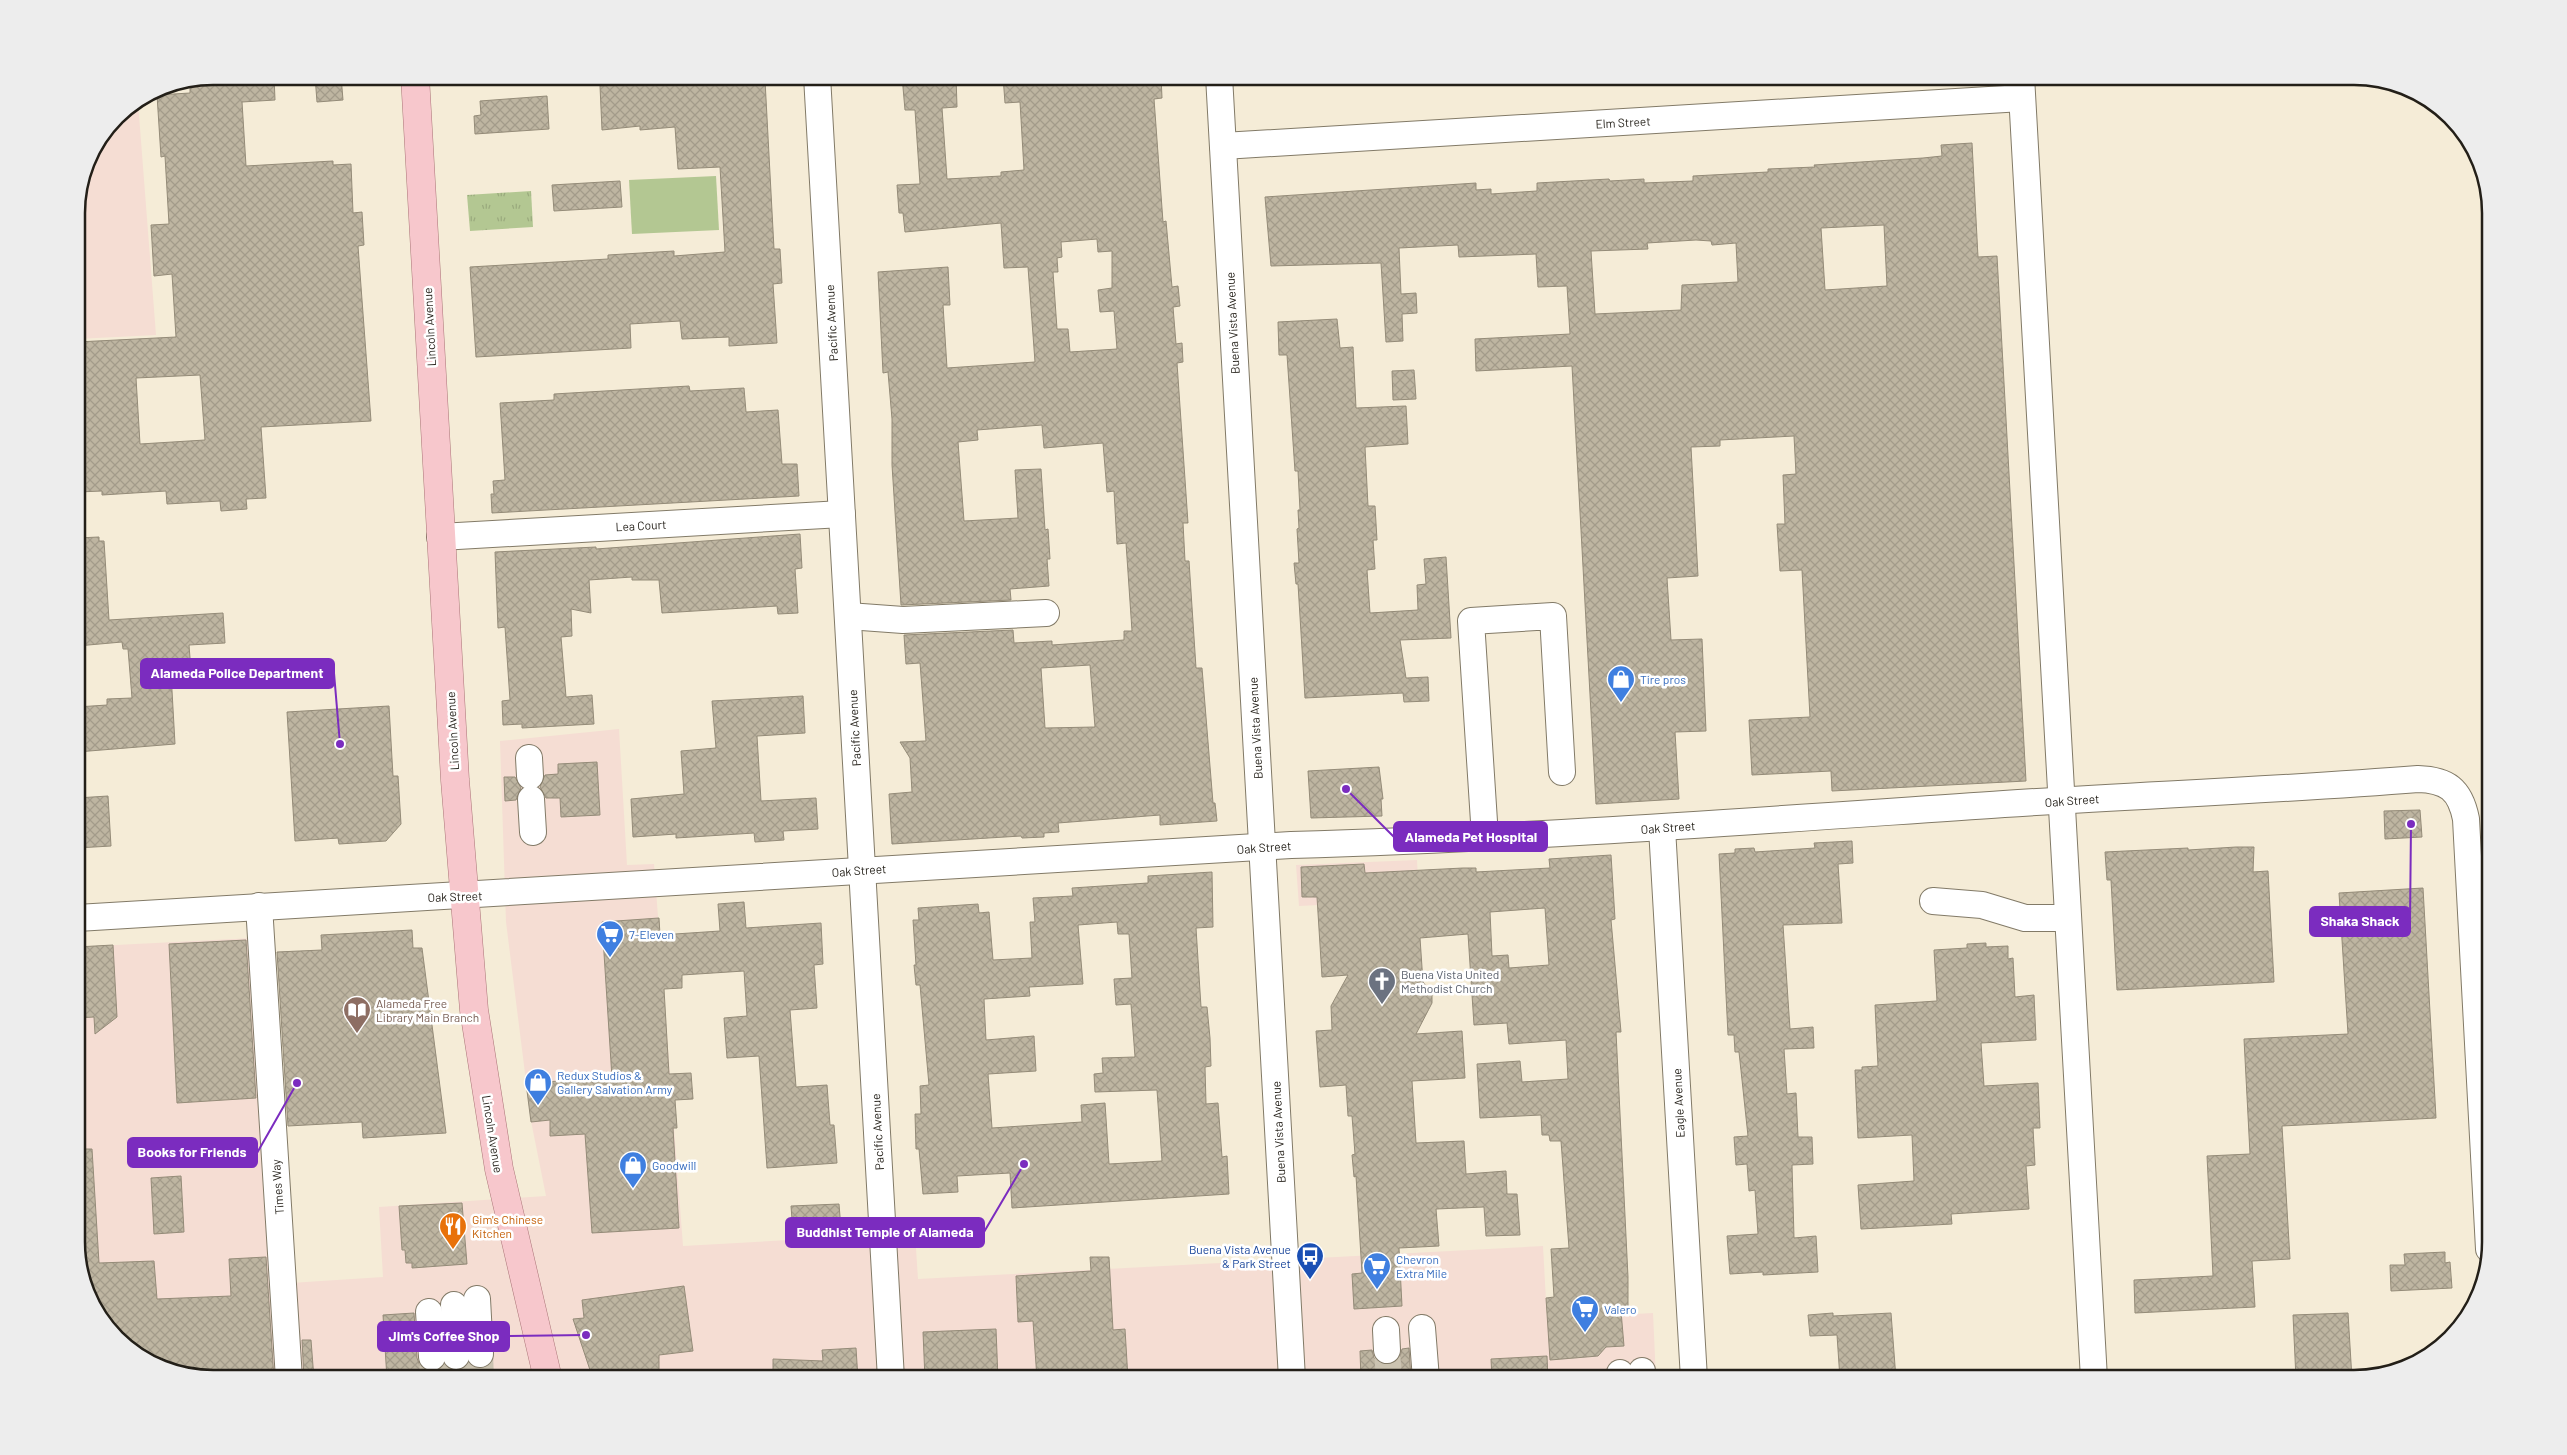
<svg xmlns="http://www.w3.org/2000/svg" width="2567" height="1455" viewBox="0 0 2567 1455" font-family="Barlow,sans-serif">
	<defs>
		<pattern id="park-tufts" width="24" height="20" patternUnits="userSpaceOnUse" patternTransform="scale(1.25)"><rect width="24" height="20" fill="#b3c792"/><path d="M3 7l-1-3M5 7V3M7 7l1-3M15 17l-1-3M17 17v-4M19 17l1-3" fill="none" stroke="#9aaa7d"/></pattern>
		<pattern id="building-cross-hatch" width="8" height="8" patternUnits="userSpaceOnUse" patternTransform="scale(1.25)"><rect width="8" height="8" fill="#beb5a1"/><path d="M0 0l8 8M0 8l8-8" fill="none" stroke="#a39b8a"/></pattern>
	</defs>
	<rect width="100%" height="100%" fill="#f5ecd7"/>
	<g fill="#f5ddd3">
		<path d="M138 102 156 335 77 339V205L87 161 117 116Z"/>
		<path d="M619 729 627 865 654 864 683 1246 915 1233 918 1279 1543 1246 1547 1319 1653 1313 1656 1379H214L145 1360 95 1310 77 1250V947L253 938 275 1284 383 1277 379 1207 546 1196 531 1121 506 922 500 741Z"/>
		<path d="M1417 860 1419 900 1299 906 1296 865Z"/>
	</g>
	<path fill="url(#park-tufts)" d="M531 191 533 227 470 231 467 195Z"/>
	<path fill="#b3c792" d="M716 176 719 230 632 234 629 180Z"/>
	<g fill="url(#building-cross-hatch)" stroke="#948b78" fill-rule="evenodd">
		<path d="M214 76H274L275 100 242 102 246 166 333 161V165L351 164 353 213 362 212 364 245 358 246 371 421 261 427 266 498 246 499 247 509 221 511 220 501 167 504 166 491 102 495V491L78 492 77 342 176 337 172 274 154 276 151 225 169 224 165 156 161 157 157 95 190 93V85H193L192 80ZM200 375 205 440 140 444 136 378Z"/>
		<path d="M315 76H341L343 100 317 102Z"/>
		<path d="M902 76H956L957 107 942 108 947 179 1001 176V172L1024 170 1020 102 1005 103 1003 76H1161L1162 98 1154 99 1163 222 1166 221 1172 287 1178 286 1180 306 1173 307 1176 344 1182 343 1183 362 1177 363 1188 523H1183L1185 561H1189L1196 668H1202L1213 803H1215L1217 821 1160 825V815L1058 823 1059 832 1044 833V837L1022 838 1021 836 892 844 889 794 912 792 910 758 900 742 926 741 920 663 906 664 904 635 1013 630 1014 643 1052 641V645L1124 640V631H1132L1126 543 1117 544 1114 491 1107 492 1103 443 1044 448 1042 425 977 430 978 440 958 442 964 521 1018 518 1015 470 1041 469 1045 530 1048 529 1050 559H1047L1049 586 1010 589 1011 600 901 605 892 465V419L888 372 883 373 878 272 948 267 950 305H943L947 368 1035 362 1028 267 1004 268 1001 223 905 232 903 213H899L897 185 920 184 915 110H905ZM1097 239 1098 252 1112 251V288L1098 290 1100 312 1114 311 1117 349 1070 352 1068 329H1057L1053 272H1058L1057 258 1062 257 1061 242ZM1090 665 1095 727 1045 728 1041 668Z"/>
		<path d="M765 80 774 249H780L782 283 773 284 777 343 729 346V337L682 339 680 321 630 324 631 348 476 357 470 267 608 259V255L674 251V256L725 252 720 167 678 169 675 127 640 130V126L602 130 600 86 680 81V85Z"/>
		<path d="M547 96 549 129 475 134 474 116 481 115 480 101Z"/>
		<path d="M1972 143 1978 257 1997 256 2026 781 1832 791 1831 771 1752 775 1749 720 1810 717 1802 570 1780 571 1777 524H1785L1783 475 1796 474 1794 436 1720 440V446L1691 447 1698 576 1667 578 1671 640 1702 639 1706 731 1675 732 1679 799 1596 804 1572 366 1476 371 1475 339 1570 334 1567 286 1538 287 1536 254 1459 257 1458 245 1399 248 1401 294 1416 293 1417 313 1402 314 1403 341 1386 342 1381 263 1271 266 1265 197 1476 183V190L1491 189V194L1537 191V183L1609 179 1610 181 1644 179V183L1693 181V176L1768 172V169L1815 167 1814 165 1923 158 1942 156 1941 145ZM1884 225 1887 286 1825 290 1821 228ZM1696 240 1711 241 1712 245 1736 243 1738 282 1682 285 1681 310 1595 314 1591 251 1648 249 1647 243Z"/>
		<path d="M620 181 622 207 554 211 552 185Z"/>
		<path d="M1337 319 1340 348 1353 347 1356 408 1406 406 1408 444 1365 447 1368 506H1375L1377 540H1373L1375 569 1367 570 1370 613 1418 610 1417 585 1426 584 1424 559 1446 557 1451 638 1400 640 1406 678 1428 677 1429 701 1404 702 1403 693 1305 698 1298 584H1296L1294 563H1299L1297 529 1299 528 1298 510H1300L1298 471H1295L1287 355H1279L1278 322Z"/>
		<path d="M1414 370 1416 399 1393 400 1392 371Z"/>
		<path d="M689 386 690 391 744 388 746 412 778 410 782 464H797L799 496 492 513 491 494H494L493 481 505 480 500 403 554 400V394Z"/>
		<path d="M800 534 802 568 795 569 798 613 778 614 777 606 662 613 659 580H632V577L589 580 591 613 571 609 572 636 561 637 566 697 592 695 594 724 522 728V724L503 725 502 701 510 700 505 627 498 628 495 552 596 547V549Z"/>
		<path d="M99 537V541H104L109 620 223 613 225 643 189 645 191 671 171 673 175 744 77 752V707L107 705V699L132 698 128 649H123L122 642 77 646V538Z"/>
		<path d="M803 696 805 733 757 736 761 801 816 798 818 829 783 831 784 840 755 842 754 833 676 838V834L633 837 631 799 684 794 681 751 716 748 712 701Z"/>
		<path d="M389 706 393 776H398L401 824 386 841 339 844 338 838 295 841 287 712Z"/>
		<path d="M597 762 600 815 561 817 560 798H546L540 787 545 775 558 774V764Z"/>
		<path d="M1379 767 1383 799H1381L1382 816 1311 818 1308 771Z"/>
		<path d="M504 777H515L521 788 516 800 505 801Z"/>
		<path d="M108 796 111 846 77 848V798Z"/>
		<path d="M2420 810 2422 837 2385 839 2384 811Z"/>
		<path d="M1852 841 1853 863 1838 864 1842 923 1783 925 1790 1029 1813 1027 1814 1048 1784 1049 1787 1094 1796 1093 1798 1137H1812L1813 1164 1792 1165 1794 1238 1816 1236 1818 1272 1763 1275V1272L1730 1274 1727 1236 1758 1234 1755 1190 1749 1191 1747 1164 1736 1165 1734 1137 1748 1136 1739 1052H1735L1734 1035H1728L1719 854 1735 853V849L1754 848 1755 852 1815 848 1814 843Z"/>
		<path d="M2236 847H2254L2253 872 2268 871 2274 982 2117 990 2111 880H2107L2105 852 2188 848V850Z"/>
		<path d="M1611 855 1615 919 1611 920 1621 1032H1616L1628 1277V1311H1621L1624 1346 1606 1347 1598 1356 1550 1360 1546 1298 1554 1297 1551 1249 1569 1248 1561 1141H1550L1549 1135H1542L1541 1115 1480 1118 1477 1064 1520 1061 1522 1082 1568 1079 1566 1040 1509 1044 1507 1023 1474 1025 1468 934 1420 938 1423 982 1432 994V1003L1416 1034 1462 1031 1465 1078 1412 1081 1416 1143 1464 1141 1466 1174 1506 1171 1507 1194H1517L1520 1235 1486 1236 1484 1207 1436 1209 1439 1246 1399 1248 1402 1306 1354 1309 1352 1274 1362 1273 1356 1176 1354 1177 1352 1155 1355 1154 1352 1116H1348L1346 1085 1320 1087 1316 1031 1332 1030 1331 1006 1348 975 1322 977 1317 897H1302L1301 867 1364 864 1365 873 1463 868H1476V872L1550 868 1549 859ZM1545 908 1549 965 1509 968 1508 955 1492 956 1490 912Z"/>
		<path d="M1212 872 1213 927 1196 928 1201 1007H1207L1210 1038 1211 1066 1205 1067 1206 1104 1218 1103 1222 1157 1227 1156 1229 1194 1012 1208 1010 1173 957 1176 958 1192 923 1194 919 1149H916L915 1114H921L920 1086 929 1085 920 985H916L914 965H916L913 920H919L918 908 978 904 979 913 989 912 993 960 1032 958 1030 922H1035L1033 898 1073 896 1072 888 1148 883V876ZM1117 922 1118 934H1129L1132 978 1114 979 1116 1005 1131 1004 1135 1057 1102 1058 1103 1073 1094 1074 1095 1092 1157 1090 1162 1161 1109 1164 1105 1103 1081 1105 1082 1122 992 1128 988 1074 1036 1071 1034 1036 986 1040 984 999 1030 996 1029 987 1083 984 1078 925Z"/>
		<path d="M2423 888 2436 1118 2282 1126 2290 1259 2252 1261 2255 1307 2135 1313 2134 1280 2213 1276 2207 1156 2250 1154 2244 1039 2348 1034 2339 893Z"/>
		<path d="M744 902 746 928 821 923 823 964 814 965 817 1008 790 1010 796 1087 827 1085 830 1125H834L837 1163 767 1168 759 1056 727 1058 724 1018 747 1016 744 971 682 975V988L664 989 669 1074 691 1073 693 1099 675 1100 677 1128H673L679 1228 592 1233 585 1134 550 1136V1120L531 1122 526 1083 612 1078 602 922 659 918 660 935 720 931 718 904Z"/>
		<path d="M412 930 413 948H422L446 1133 363 1138 362 1122 288 1126 277 952 322 950 321 935Z"/>
		<path d="M246 940 256 1098 177 1103 169 944Z"/>
		<path d="M1986 943V947L2008 946V959L2013 958 2015 997 2034 995 2036 1040 1981 1043 1984 1086 2038 1083 2040 1128H2033L2035 1165 2026 1166 2029 1209 1951 1214 1952 1224 1861 1229 1858 1185 1914 1181 1912 1135 1858 1138 1855 1070H1862V1067L1878 1066 1875 1005 1937 1001 1934 950 1967 948V944Z"/>
		<path d="M113 945 117 1017 95 1034 94 1017 77 1018V947Z"/>
		<path d="M77 1149H92L99 1263 154 1261 157 1299 231 1296 229 1259 266 1257 274 1379H214L145 1360 95 1310 77 1250Z"/>
		<path d="M181 1176 184 1232 154 1234 151 1178Z"/>
		<path d="M462 1203 467 1264 412 1268V1263H406L405 1250H402L399 1206Z"/>
		<path d="M839 1204 841 1229 793 1232 791 1206Z"/>
		<path d="M2445 1252V1263L2450 1262 2452 1288 2391 1291 2390 1265H2405L2404 1254Z"/>
		<path d="M1090 1257H1109L1113 1330 1125 1329 1128 1379H1037L1033 1321 1018 1322 1016 1276 1091 1271Z"/>
		<path d="M684 1286 693 1351 659 1355V1379H593L573 1319 584 1318 582 1300Z"/>
		<path d="M414 1313 417 1358 420 1366 433 1372 444 1365 449 1369 457 1371 469 1364 474 1368H485V1379H387L383 1315Z"/>
		<path d="M1833 1313V1316L1891 1313 1896 1379H1840L1837 1335 1810 1336 1808 1315Z"/>
		<path d="M2348 1313 2352 1379H2296L2293 1315Z"/>
		<path d="M996 1329 998 1379H925L923 1332Z"/>
		<path d="M302 1340H311L314 1379H304Z"/>
		<path d="M856 1348 858 1379H773V1359L823 1361 822 1350Z"/>
		<path d="M1409 1348 1411 1379H1361L1360 1351 1372 1350 1374 1358 1380 1363 1388 1365 1400 1357 1402 1349Z"/>
		<path d="M1547 1356 1548 1379H1492L1491 1359Z"/>
	</g>
	<g fill="none" stroke-linecap="round" stroke-linejoin="round">
		<g stroke="#cbc3b1" stroke-width="26" stroke-dasharray="26 13" stroke-linecap="butt">
			<path d="M1387 1350 1389 1379"/>
			<path d="M480 1354 481 1379"/>
			<path d="M456 1356 457 1379"/>
			<path d="M432 1357 433 1379"/>
		</g>
		<g stroke="#827a67" stroke-width="28">
			<g id="minor">
				<path d="M817 76 891 1379"/>
				<path d="M1219 76 1292 1379"/>
				<path d="M2021 76 2094 1379"/>
				<path d="M1223 146 2022 98"/>
				<path d="M440 537 842 514"/>
				<path d="M848 616 903 620 1046 613"/>
				<path d="M529 758 530 776"/>
				<path d="M531 799 533 832"/>
				<path d="M1662 828 1694 1379"/>
				<path d="M1485 837 1471 621 1553 616 1562 772"/>
				<path d="M1933 901 1982 905 2025 918H2067"/>
				<path d="M259 906 289 1379"/>
				<path d="M77 918 1291 845C1529 838 1766 820 2004 804 2142 795 2280 790 2418 779 2447 780 2460 789 2466 819L2489 1249"/>
				<path d="M477 1299 480 1354"/>
				<path d="M454 1305 456 1356"/>
				<path d="M429 1312 432 1357"/>
				<path d="M1422 1328 1426 1379"/>
				<path d="M1386 1330 1387 1350"/>
				<path d="M1642 1371V1379"/>
				<path d="M1620 1379V1373"/>
			</g>
		</g>
		<g stroke="#aa7477" stroke-width="29">
			<path id="major" d="M415 76 455 780 474 1010 499 1169 548 1379"/>
		</g>
		<use href="#minor" stroke="#fff" stroke-width="26"/>
		<use href="#major" stroke="#f7c7cc" stroke-width="28"/>
	</g>
	<defs>
		<g id="shop-pin" transform="scale(1.4375)"><path d="M0 17L-7.5 6A9.5 9.5 0 1 1 7.5 6Z" fill="#3f7fe0" stroke="#fff"/><path d="M-5-2.5h2.3a2.7 3.5 0 0 1 5.4 0H5L5.5 6h-11ZM-1.5-2.5h3a1.5 2.3 0 0 0-3 0Z" fill="#fff"/></g>
		<g id="supermarket-pin" transform="scale(1.4375)"><path d="M0 17L-7.5 6A9.5 9.5 0 1 1 7.5 6Z" fill="#3f7fe0" stroke="#fff"/><path d="M-6-5.5h2.5l.6 2H6L4.5 2H-2.5L-4.4-4H-6ZM-1.5 3.2a1.3 1.3 0 1 0 .1 0ZM3 3.2a1.3 1.3 0 1 0 .1 0Z" fill="#fff"/></g>
		<g id="church-pin" transform="scale(1.4375)"><path d="M0 17L-7.5 6A9.5 9.5 0 1 1 7.5 6Z" fill="#6b7280" stroke="#fff"/><path d="M-1.2-6h2.4v3.5h3.3v2.4h-3.3V6h-2.4V-.1h-3.3v-2.4h3.3Z" fill="#fff"/></g>
		<g id="library-pin" transform="scale(1.4375)"><path d="M0 17L-7.5 6A9.5 9.5 0 1 1 7.5 6Z" fill="#8d6e63" stroke="#fff"/><path d="M-6-4Q-3-5.5-.7-3.5V5Q-3 3-6 4ZM6-4Q3-5.5 .7-3.5V5Q3 3 6 4Z" fill="#fff"/></g>
		<g id="restaurant-pin" transform="scale(1.4375)"><path d="M0 17L-7.5 6A9.5 9.5 0 1 1 7.5 6Z" fill="#e8710a" stroke="#fff"/><path d="M-5-6h1v4h1v-4h1v4h1v-4h1v5L-1.5 .5V6h-2V.5L-5-1ZM5-6V6H3V1.5H1.5Q1.5-4 5-6Z" fill="#fff"/></g>
		<g id="bus-pin" transform="scale(1.4375)"><path d="M0 17L-7.5 6A9.5 9.5 0 1 1 7.5 6Z" fill="#1a4fb4" stroke="#fff"/><path d="M-5-6H5V4H4V6H2V4H-2V6H-4V4H-5ZM-3.5-4V0h7V-4ZM-3.5 1.2v1.5H-2V1.2ZM2 1.2v1.5H3.5V1.2Z" fill="#fff"/></g>
	</defs>
	<g fill-rule="evenodd">
		<use href="#shop-pin" x="1621" y="679"/>
		<use href="#supermarket-pin" x="610" y="934"/>
		<use href="#church-pin" x="1382" y="981"/>
		<use href="#library-pin" x="357" y="1010"/>
		<use href="#shop-pin" x="538" y="1082"/>
		<use href="#shop-pin" x="633" y="1165"/>
		<use href="#restaurant-pin" x="453" y="1226"/>
		<use href="#bus-pin" x="1310" y="1256"/>
		<use href="#supermarket-pin" x="1377" y="1266"/>
		<use href="#supermarket-pin" x="1585" y="1309"/>
	</g>
	<g text-anchor="middle" dominant-baseline="central" stroke-width="5" stroke-linejoin="round" paint-order="stroke">
		<g font-size="12" fill="#231f18" stroke="#fff">
			<text transform="translate(1623 122) rotate(-3)">Elm Street</text>
			<text transform="translate(831 323) rotate(-93)">Pacific Avenue</text>
			<text transform="translate(1232 323) rotate(-93)">Buena Vista Avenue</text>
			<text transform="translate(429 327) rotate(-93)">Lincoln Avenue</text>
			<text transform="translate(641 525) rotate(-3)">Lea Court</text>
			<text transform="translate(854 728) rotate(-93)">Pacific Avenue</text>
			<text transform="translate(1255 728) rotate(-93)">Buena Vista Avenue</text>
			<text transform="translate(452 731) rotate(-93)">Lincoln Avenue</text>
			<text transform="translate(2072 800) rotate(-4)">Oak Street</text>
			<text transform="translate(1668 827) rotate(-4)">Oak Street</text>
			<text transform="translate(1264 847) rotate(-4)">Oak Street</text>
			<text transform="translate(859 870) rotate(-4)">Oak Street</text>
			<text transform="translate(455 896) rotate(-2)">Oak Street</text>
			<text transform="translate(1678 1103) rotate(-93)">Eagle Avenue</text>
			<text transform="translate(877 1132) rotate(-93)">Pacific Avenue</text>
			<text transform="translate(1278 1132) rotate(-93)">Buena Vista Avenue</text>
			<text transform="translate(493 1134) rotate(81)">Lincoln Avenue</text>
			<text transform="translate(277 1187) rotate(-94)">Times Way</text>
		</g>
		<g font-size="12" fill="#366cbe" stroke="#fff" text-anchor="start">
			<text x="1640" y="679">Tire pros</text>
			<text x="629" y="934">7-Eleven</text>
			<text x="557" y="1075">Redux Studios &amp;<tspan x="557" dy="14">Gallery Salvation Army</tspan></text>
			<text x="652" y="1165">Goodwill</text>
			<text x="1396" y="1259">Chevron<tspan x="1396" dy="14">Extra Mile</tspan></text>
			<text x="1604" y="1309">Valero</text>
		</g>
		<g font-size="12" fill="#5b616d" stroke="#fff" text-anchor="start">
			<text x="1401" y="974">Buena Vista United<tspan x="1401" dy="14">Methodist Church</tspan></text>
		</g>
		<g font-size="12" fill="#785e54" stroke="#fff" text-anchor="start">
			<text x="376" y="1003">Alameda Free<tspan x="376" dy="14">Library Main Branch</tspan></text>
		</g>
		<g font-size="12" fill="#c56008" stroke="#fff" text-anchor="start">
			<text x="472" y="1219">Gim's Chinese<tspan x="472" dy="14">Kitchen</tspan></text>
		</g>
		<g font-size="12" fill="#164399" stroke="#fff" text-anchor="end">
			<text x="1291" y="1249">Buena Vista Avenue<tspan x="1291" dy="14">&amp; Park Street</tspan></text>
		</g>
	</g>
	<path d="M0 0H2567V1455H0ZM213 85H2354A128 128 0 0 1 2482 213V1242A128 128 0 0 1 2354 1370H213A128 128 0 0 1 85 1242V213A128 128 0 0 1 213 85Z" fill="#ededed" fill-rule="evenodd"/>
	<path fill="none" stroke="#231f18" stroke-width="2.5" d="M213 85H2354A128 128 0 0 1 2482 213V1242A128 128 0 0 1 2354 1370H213A128 128 0 0 1 85 1242V213A128 128 0 0 1 213 85Z"/>
	<path fill="none" stroke="#7b2cbf" stroke-width="2" d="M340 744L334 673M1346 789L1394 837M2411 824L2410 921M297 1083L257 1153M1024 1164L984 1232M586 1335L509 1336"/>
	<g fill="#7b2cbf" stroke="#fff" stroke-width="2">
		<circle cx="340" cy="744" r="5"/>
		<circle cx="1346" cy="789" r="5"/>
		<circle cx="2411" cy="824" r="5"/>
		<circle cx="297" cy="1083" r="5"/>
		<circle cx="1024" cy="1164" r="5"/>
		<circle cx="586" cy="1335" r="5"/>
	</g>
	<g fill="#7b2cbf" stroke="#7b2cbf" stroke-width="2">
		<rect x="141" y="659" width="193" height="29" rx="5"/>
		<rect x="1394" y="822" width="153" height="29" rx="5"/>
		<rect x="2310" y="907" width="100" height="29" rx="5"/>
		<rect x="128" y="1138" width="129" height="29" rx="5"/>
		<rect x="786" y="1218" width="198" height="29" rx="5"/>
		<rect x="378" y="1322" width="131" height="29" rx="5"/>
	</g>
	<g font-size="14" text-anchor="middle" font-weight="bold" fill="#fff">
		<text x="237" y="678">Alameda Police Department</text>
		<text x="1471" y="842">Alameda Pet Hospital</text>
		<text x="2360" y="926">Shaka Shack</text>
		<text x="192" y="1157">Books for Friends</text>
		<text x="885" y="1237">Buddhist Temple of Alameda</text>
		<text x="444" y="1341">Jim's Coffee Shop</text>
	</g>
</svg>
